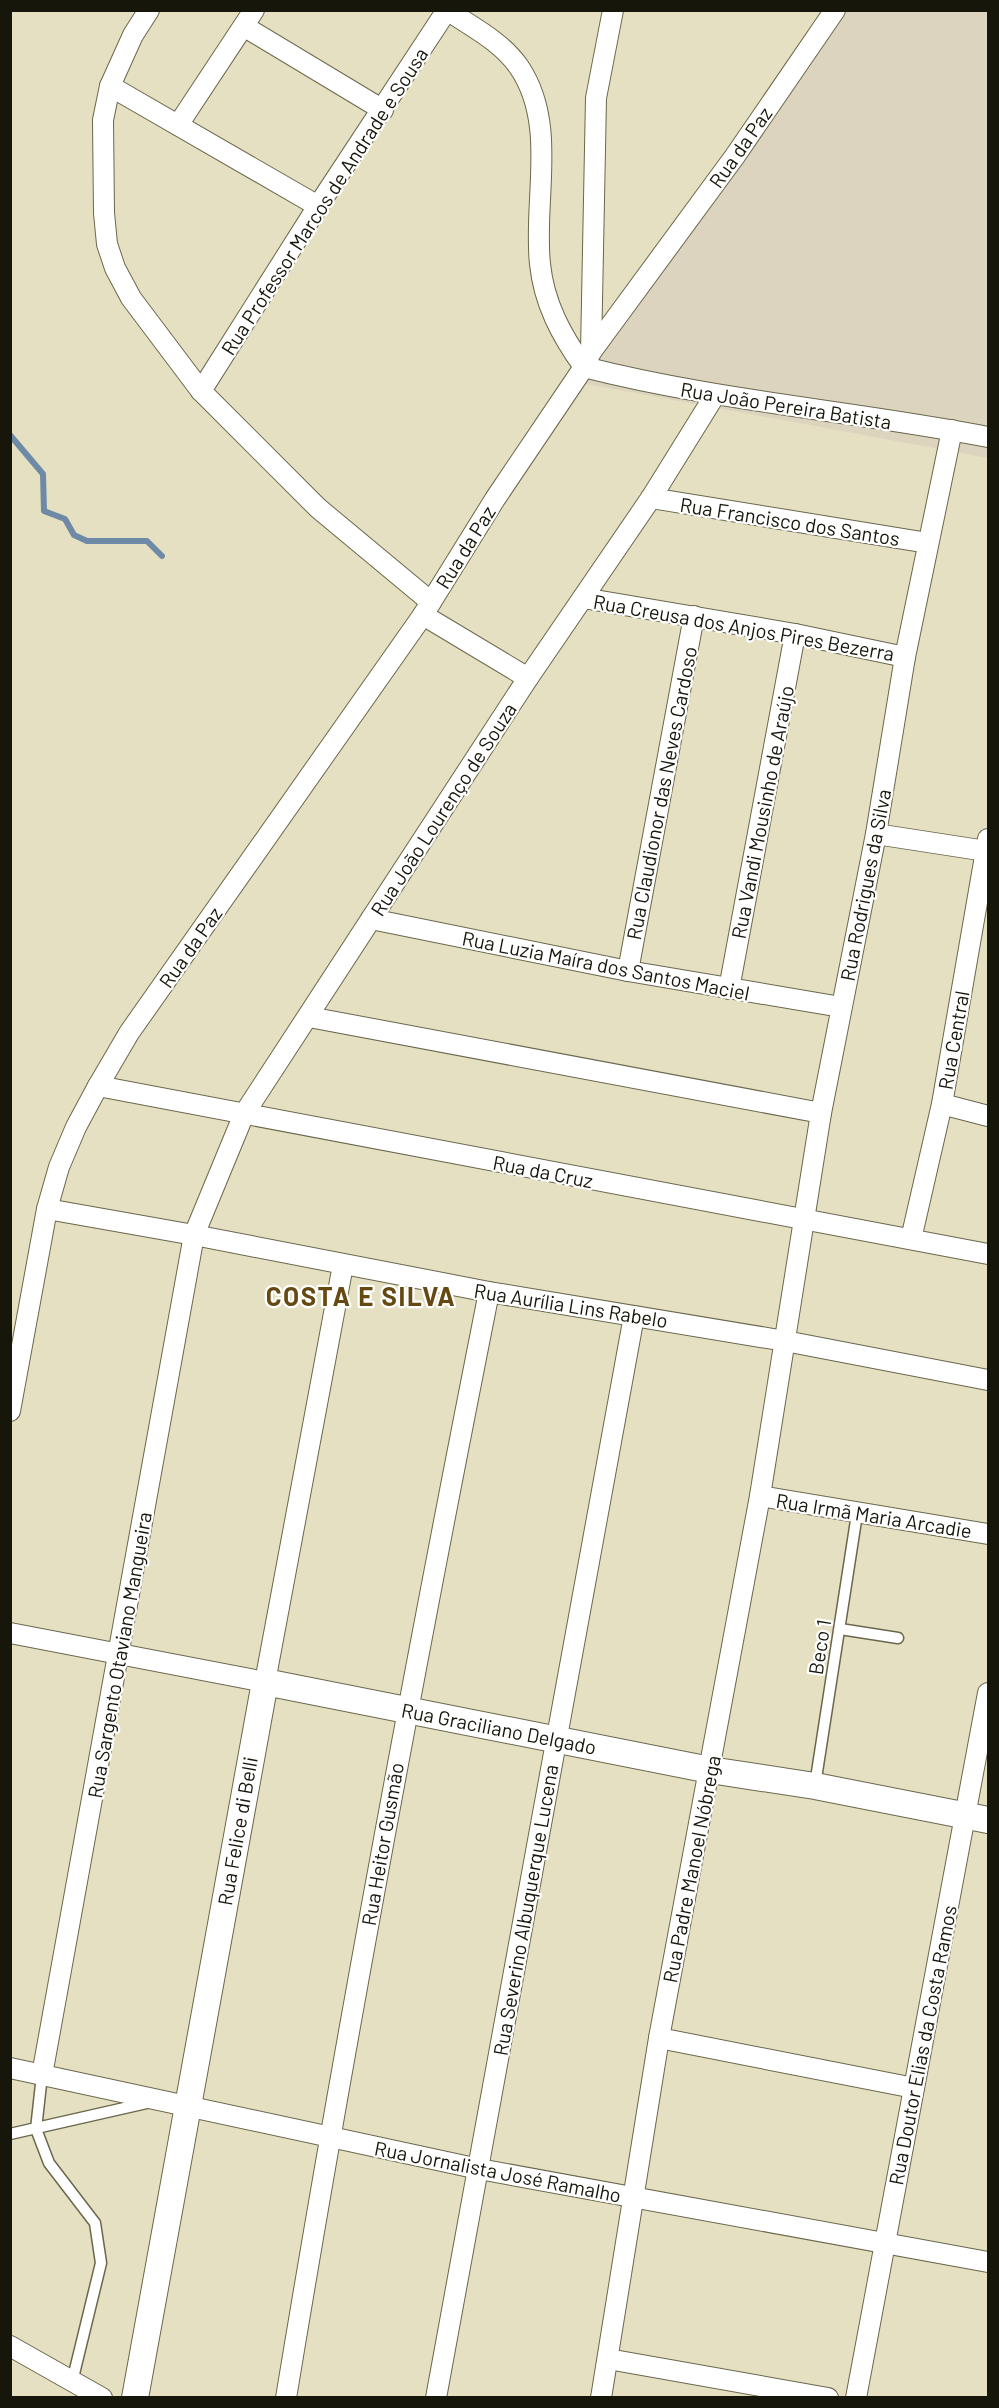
<svg xmlns="http://www.w3.org/2000/svg" width="999" height="2408" viewBox="0 0 999 2408" font-family="Barlow,sans-serif">
	<rect width="100%" height="100%" fill="#e5e0c2"/>
	<path fill="#ddd4bf" d="M835 11H988V458L576 382Z"/>
	<g fill="none" stroke-linecap="round" stroke-linejoin="round">
		<path stroke="#6e8aa7" stroke-width="6" d="M10 435 43 474 44 511 65 519 74 535 87 541H147L162 556"/>
		<g stroke="#6b674c" stroke-width="13">
			<g id="service">
				<path d="M840 1629 898 1638"/>
				<path d="M815 1785 857 1514"/>
				<path d="M42 2075 36 2129 49 2163 95 2223 101 2263 72 2382"/>
				<path d="M10 2134 151 2102"/>
			</g>
		</g>
		<g stroke="#6b674c" stroke-width="22">
			<g id="minor">
				<path d="M149 10 133 35 110 86 103 120 104 213 107 244 115 268 131 298 201 391 318 508 431 602"/>
				<path d="M447 10C472 27 501 41 519 67 558 124 533 200 540 264 544 303 561 335 584 367"/>
				<path d="M245 27 383 110"/>
				<path d="M110 86 318 206"/>
				<path d="M178 125 254 10"/>
				<path d="M591 352 596 98 613 10"/>
				<path d="M584 367C717 401 854 411 988 437"/>
				<path d="M201 391 318 206 447 10"/>
				<path d="M651 498 928 543"/>
				<path d="M583 598 795 634 905 657"/>
				<path d="M423 615 528 678"/>
				<path d="M876 834 986 851"/>
				<path d="M371 919 628 971 841 1007"/>
				<path d="M628 971 694 616"/>
				<path d="M729 989 795 634"/>
				<path d="M309 1017 821 1113"/>
				<path d="M98 1086 988 1254"/>
				<path d="M942 1104 988 1116"/>
				<path d="M47 1209 194 1235 489 1292 785 1341 988 1380"/>
				<path d="M911 1239 942 1104 988 839"/>
				<path d="M10 1411 47 1209 59 1167 76 1127 98 1086 129 1033 423 615 495 499 584 367 591 352 735 156 835 10"/>
				<path d="M760 1496 988 1534"/>
				<path d="M10 1633 265 1682 343 1265"/>
				<path d="M659 2038 914 2088"/>
				<path d="M10 2068 479 2169 988 2262"/>
				<path d="M42 2075 194 1235 244 1114 528 678 651 498 715 395"/>
				<path d="M10 2346 102 2398"/>
				<path d="M608 2359 828 2398"/>
				<path d="M286 2398C347 2028 416 1660 489 1292"/>
				<path d="M436 2398C504 2037 567 1676 634 1316"/>
				<path d="M601 2398 659 2038 760 1496 821 1113 876 834 905 657 952 430"/>
				<path d="M856 2398 988 1693"/>
			</g>
		</g>
		<g stroke="#6b674c" stroke-width="28">
			<path id="tertiary" d="M135 2398 265 1682 710 1770 815 1786 988 1820"/>
		</g>
		<use href="#service" stroke="#fff" stroke-width="10"/>
		<use href="#minor" stroke="#fff" stroke-width="20"/>
		<use href="#tertiary" stroke="#fff" stroke-width="26"/>
	</g>
	<g text-anchor="middle" dominant-baseline="central" stroke-width="4.5" stroke-linejoin="round" paint-order="stroke">
		<g font-size="20" fill="#17160b" stroke="#fff">
			<text transform="translate(740 147) rotate(-55)">Rua da Paz</text>
			<text transform="translate(324 201) rotate(-57)">Rua Professor Marcos de Andrade e Sousa</text>
			<text transform="translate(786 405) rotate(9)">Rua João Pereira Batista</text>
			<text transform="translate(790 521) rotate(9)">Rua Francisco dos Santos</text>
			<text transform="translate(465 547) rotate(-58)">Rua da Paz</text>
			<text transform="translate(744 627) rotate(10)">Rua Creusa dos Anjos Pires Bezerra</text>
			<text transform="translate(661 793) rotate(-79)">Rua Claudionor das Neves Cardoso</text>
			<text transform="translate(443 809) rotate(-57)">Rua João Lourenço de Souza</text>
			<text transform="translate(762 812) rotate(-79)">Rua Vandi Mousinho de Araújo</text>
			<text transform="translate(865 885) rotate(-79)">Rua Rodrigues da Silva</text>
			<text transform="translate(190 947) rotate(-55)">Rua da Paz</text>
			<text transform="translate(606 965) rotate(11)">Rua Luzia Maíra dos Santos Maciel</text>
			<text transform="translate(953 1040) rotate(-80)">Rua Central</text>
			<text transform="translate(543 1171) rotate(11)">Rua da Cruz</text>
			<text transform="translate(571 1305) rotate(9)">Rua Aurília Lins Rabelo</text>
			<text transform="translate(874 1515) rotate(9)">Rua Irmã Maria Arcadie</text>
			<text transform="translate(819 1647) rotate(-81)">Beco 1</text>
			<text transform="translate(119 1655) rotate(-80)">Rua Sargento Otaviano Mangueira</text>
			<text transform="translate(499 1728) rotate(11)">Rua Graciliano Delgado</text>
			<text transform="translate(237 1831) rotate(-80)">Rua Felice di Belli</text>
			<text transform="translate(382 1844) rotate(-80)">Rua Heitor Gusmão</text>
			<text transform="translate(691 1869) rotate(-79)">Rua Padre Manoel Nóbrega</text>
			<text transform="translate(525 1910) rotate(-80)">Rua Severino Albuquerque Lucena</text>
			<text transform="translate(922 2045) rotate(-79)">Rua Doutor Elias da Costa Ramos</text>
			<text transform="translate(498 2171) rotate(11)">Rua Jornalista José Ramalho</text>
		</g>
		<g font-size="26" font-weight="bold" letter-spacing="1.5" fill="#664911" stroke="#fff">
			<text x="361" y="1295">COSTA E SILVA</text>
		</g>
	</g>
	<rect width="999" height="2408" fill="none" stroke="#17160b" stroke-width="24"/>
</svg>
